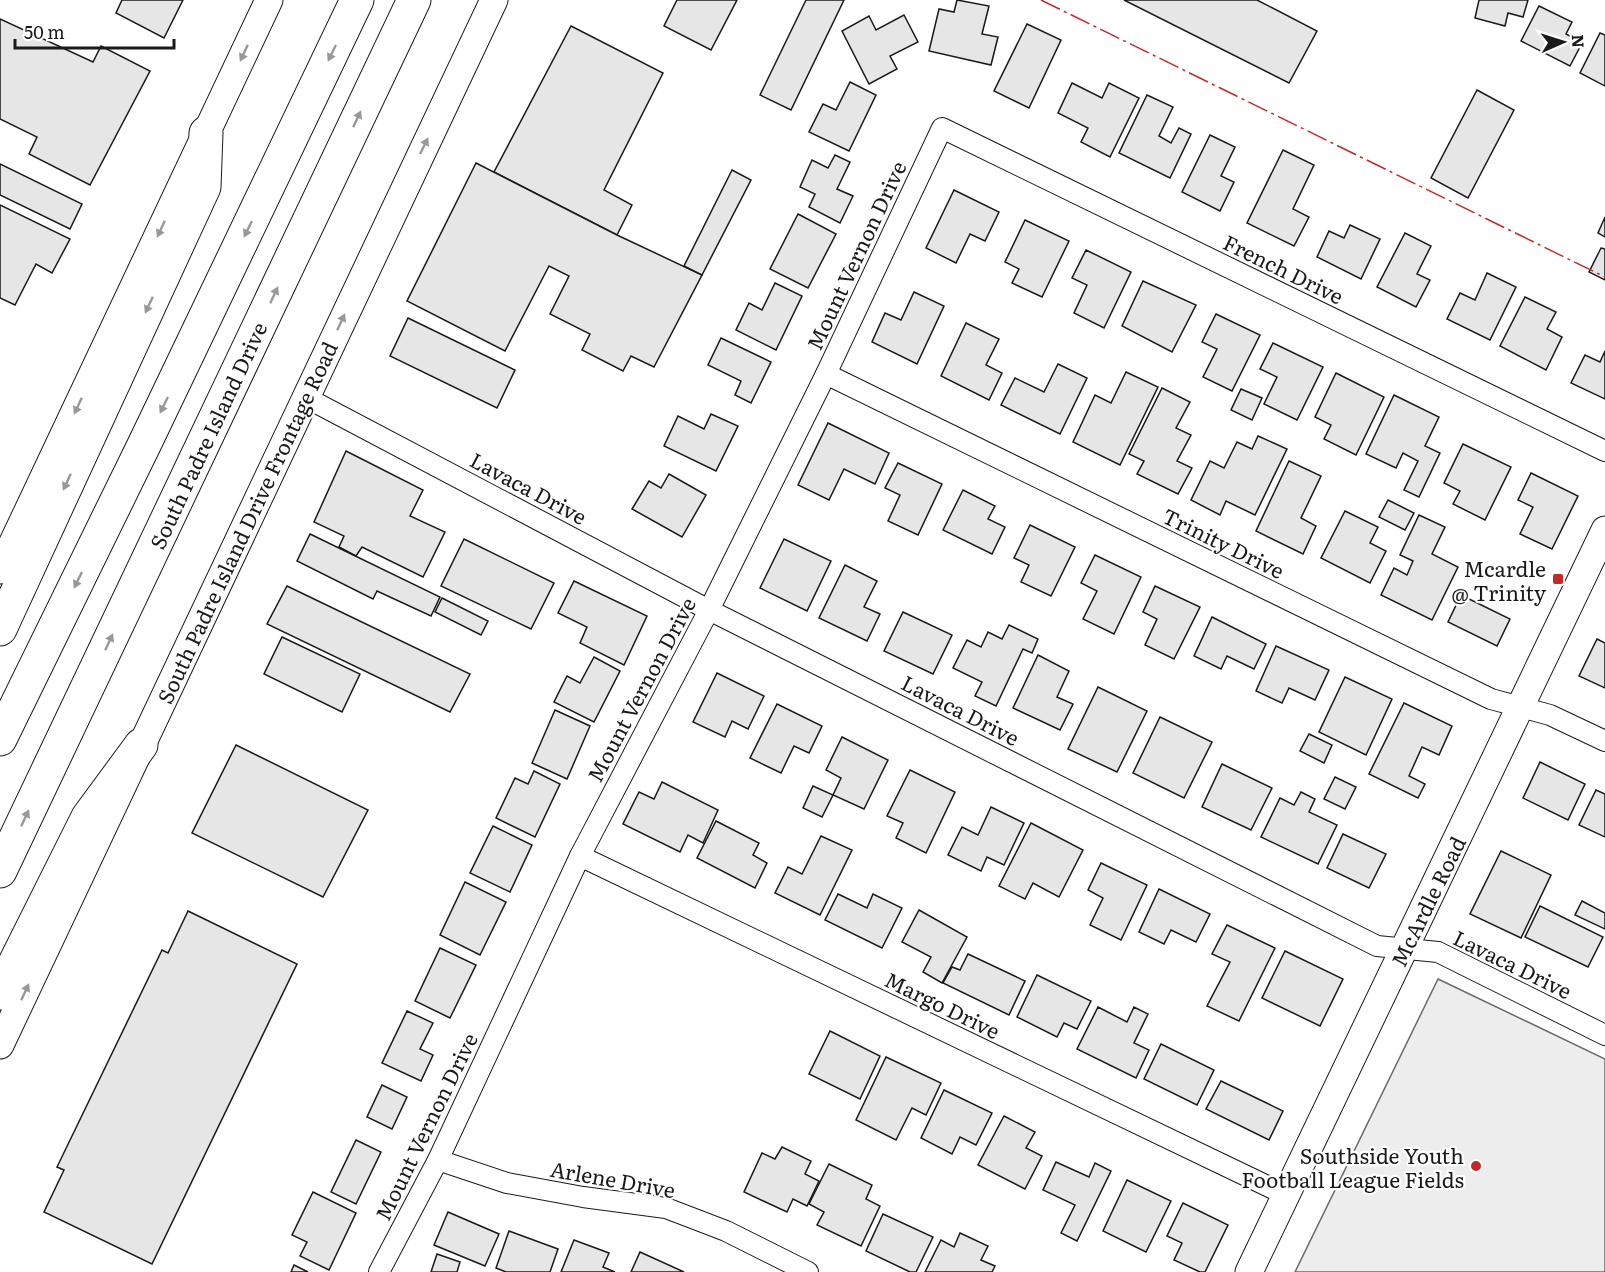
<svg xmlns="http://www.w3.org/2000/svg" width="1605" height="1272" viewBox="0 0 1605 1272" font-family="Literata,serif">
	<rect width="100%" height="100%" fill="#fff"/>
	<path fill="#ededed" stroke="#6a6a6a" stroke-width="1.5" d="M1438 979 1605 1059V1272H1295Z"/>
	<g fill="#e6e6e6" stroke="#1a1a1a" stroke-width="1.5">
		<path d="M122 0H183L164 38 116 13Z"/>
		<path d="M677 0H737L711 50 664 26Z"/>
		<path d="M806 0H844L791 110 760 95Z"/>
		<path d="M957 0 989 6 982 34 998 37 991 65 929 51 939 9 954 12Z"/>
		<path d="M1124 0H1257L1317 31 1289 83Z"/>
		<path d="M1479 0H1528L1523 17 1508 13 1505 26 1475 18Z"/>
		<path d="M1539 6 1572 22 1566 34 1582 43 1570 66 1521 41Z"/>
		<path d="M904 15 918 42 890 56 897 69 869 84 842 31 869 16 876 30Z"/>
		<path d="M0 19 93 62 101 46 150 71 90 185 29 154 37 137 0 119Z"/>
		<path d="M1027 24 1061 40 1029 108 994 91Z"/>
		<path d="M571 26 663 73 604 190 632 205 617 235 494 172Z"/>
		<path d="M1600 33 1605 35V86L1580 73Z"/>
		<path d="M850 82 876 95 849 151 809 132 823 104 836 110Z"/>
		<path d="M1072 83 1102 98 1109 83 1139 98 1110 157 1081 142 1088 128 1058 113Z"/>
		<path d="M1477 90 1514 110 1468 198 1431 178Z"/>
		<path d="M1147 95 1173 107 1159 136 1171 143 1179 128 1191 134 1170 178 1119 153Z"/>
		<path d="M1210 135 1235 147 1221 176 1234 182 1220 211 1182 192Z"/>
		<path d="M1283 150 1314 165 1293 209 1309 217 1294 246 1247 223Z"/>
		<path d="M835 155 850 162 837 189 853 196 840 223 809 207 815 194 800 187 812 160 828 168Z"/>
		<path d="M476 163 617 235 702 275 654 367 631 356 623 371 582 350 590 334 550 314 569 276 549 266 505 351 407 301Z"/>
		<path d="M0 164 82 204 70 229 0 195Z"/>
		<path d="M732 170 751 180 702 275 684 266Z"/>
		<path d="M954 190 999 212 985 241 970 234 956 263 926 248Z"/>
		<path d="M0 205 70 239 52 273 36 264 15 305 0 298Z"/>
		<path d="M798 214 836 234 808 288 770 269Z"/>
		<path d="M1605 217V237L1598 233Z"/>
		<path d="M1025 220 1069 241 1042 297 1012 283 1019 269 1005 262Z"/>
		<path d="M1350 225 1380 239 1361 279 1317 257 1329 231 1344 238Z"/>
		<path d="M1405 233 1431 246 1417 274 1430 280 1416 307 1377 287Z"/>
		<path d="M1601 248 1605 249V280L1589 272Z"/>
		<path d="M1086 250 1131 272 1104 328 1074 313 1087 285 1072 278Z"/>
		<path d="M1487 273 1516 287 1490 340 1447 319 1460 293 1475 300Z"/>
		<path d="M1143 281 1196 305 1172 352 1122 326Z"/>
		<path d="M775 283 802 296 776 350 736 330 749 303 762 310Z"/>
		<path d="M914 292 944 306 917 364 872 342 885 313 901 320Z"/>
		<path d="M1525 297 1556 312 1547 329 1562 337 1546 370 1500 346Z"/>
		<path d="M1216 314 1260 335 1232 391 1203 377 1217 349 1202 342Z"/>
		<path d="M408 318 515 370 497 408 390 356Z"/>
		<path d="M966 323 999 339 986 365 1002 373 989 400 941 376Z"/>
		<path d="M721 338 771 362 751 403 735 395 741 381 708 365Z"/>
		<path d="M1273 343 1323 367 1297 420 1264 404 1277 377 1260 369Z"/>
		<path d="M1605 351V399L1571 383 1585 355 1600 362Z"/>
		<path d="M1058 364 1087 378 1060 434 1001 405 1015 378 1044 392Z"/>
		<path d="M1126 372 1158 387 1120 465 1073 442 1095 395 1111 403Z"/>
		<path d="M1336 373 1384 397 1356 455 1324 439 1331 425 1315 417Z"/>
		<path d="M1162 388 1190 402 1176 428 1191 435 1177 461 1192 468 1178 494 1137 474 1144 461 1129 454Z"/>
		<path d="M1241 389 1262 398 1252 420 1231 410Z"/>
		<path d="M1394 395 1439 417 1425 446 1440 453 1419 497 1404 490 1418 461 1403 453 1396 468 1366 454Z"/>
		<path d="M711 414 738 426 716 471 664 446 678 416 704 429Z"/>
		<path d="M828 423 889 453 875 484 844 469 829 500 798 485Z"/>
		<path d="M1258 436 1287 449 1255 515 1226 501 1220 515 1191 500 1210 461 1224 468 1237 442 1252 449Z"/>
		<path d="M1463 444 1511 467 1485 520 1453 504 1460 491 1444 483Z"/>
		<path d="M346 451 423 490 410 516 445 532 423 577 362 547 356 556 339 547 344 536 314 522Z"/>
		<path d="M1289 461 1321 476 1301 518 1316 526 1303 554 1256 531Z"/>
		<path d="M898 463 942 484 918 535 888 521 900 495 885 488Z"/>
		<path d="M1531 473 1578 496 1552 549 1520 534 1533 507 1518 500Z"/>
		<path d="M669 474 706 495 682 537 632 509 649 481 661 488Z"/>
		<path d="M963 490 995 506 988 519 1005 527 992 554 943 530Z"/>
		<path d="M1388 500 1414 513 1405 530 1379 517Z"/>
		<path d="M1345 511 1378 527 1370 543 1386 551 1370 583 1321 558Z"/>
		<path d="M1419 515 1445 527 1432 554 1458 567 1432 620 1381 595 1394 568 1407 575 1413 561 1400 555Z"/>
		<path d="M1030 525 1075 547 1051 596 1021 582 1029 565 1014 558Z"/>
		<path d="M310 534 440 597 431 616 377 591 373 599 297 561Z"/>
		<path d="M464 539 554 583 531 629 441 586Z"/>
		<path d="M784 539 831 561 807 611 760 588Z"/>
		<path d="M1095 555 1141 577 1114 634 1083 619 1097 591 1081 583Z"/>
		<path d="M845 565 877 581 864 607 880 614 867 641 819 618Z"/>
		<path d="M574 581 647 616 624 665 580 643 587 627 558 613Z"/>
		<path d="M287 586 470 674 450 712 267 624Z"/>
		<path d="M1155 586 1200 607 1174 659 1145 645 1157 619 1143 612Z"/>
		<path d="M1461 595 1510 619 1497 646 1448 622Z"/>
		<path d="M442 598 488 621 481 635 435 612Z"/>
		<path d="M903 612 952 635 933 674 884 651Z"/>
		<path d="M1212 617 1266 644 1254 669 1227 656 1221 669 1194 656Z"/>
		<path d="M1009 625 1038 639 1032 653 1023 649 996 706 975 696 982 682 953 668 967 640 981 647 988 632 1002 639Z"/>
		<path d="M282 637 360 674 342 712 264 674Z"/>
		<path d="M1597 639 1605 643V688L1579 676Z"/>
		<path d="M1276 646 1329 670 1315 700 1289 688 1282 703 1256 691Z"/>
		<path d="M1038 655 1069 671 1057 697 1073 704 1060 730 1013 708Z"/>
		<path d="M594 657 620 671 594 722 554 702 567 676 580 683Z"/>
		<path d="M717 673 764 696 748 729 732 721 725 737 693 722Z"/>
		<path d="M1345 677 1392 699 1366 755 1319 732Z"/>
		<path d="M1098 687 1147 711 1117 772 1068 749Z"/>
		<path d="M1404 703 1452 726 1439 755 1422 747 1409 776 1425 784 1418 798 1369 774Z"/>
		<path d="M777 704 822 726 809 753 794 746 781 773 750 758Z"/>
		<path d="M555 710 590 726 567 779 532 763Z"/>
		<path d="M1160 717 1212 742 1184 798 1133 773Z"/>
		<path d="M1309 734 1332 745 1324 763 1300 751Z"/>
		<path d="M842 737 888 760 864 809 833 795 841 778 826 770Z"/>
		<path d="M236 745 368 810 323 897 192 833Z"/>
		<path d="M1540 762 1585 784 1568 820 1523 798Z"/>
		<path d="M1222 764 1272 788 1251 830 1202 807Z"/>
		<path d="M910 770 955 792 926 853 896 838 903 823 887 816Z"/>
		<path d="M534 771 560 784 535 837 496 818 515 778 528 784Z"/>
		<path d="M1335 777 1356 787 1345 809 1324 799Z"/>
		<path d="M662 782 718 810 703 843 688 835 680 852 623 824 639 792 654 799Z"/>
		<path d="M813 786 833 795 822 817 803 808Z"/>
		<path d="M1596 790 1605 794V837L1579 825Z"/>
		<path d="M1301 792 1315 799 1309 812 1337 825 1318 864 1261 837 1280 798 1294 805Z"/>
		<path d="M991 807 1024 823 1004 865 987 857 981 871 948 855 962 827 978 835Z"/>
		<path d="M716 821 759 843 753 855 767 863 755 888 697 858Z"/>
		<path d="M1031 823 1083 850 1059 897 1033 883 1025 899 999 886Z"/>
		<path d="M493 826 532 845 510 892 470 873Z"/>
		<path d="M1343 834 1386 854 1369 888 1327 868Z"/>
		<path d="M821 836 852 850 820 915 775 893 788 867 802 874Z"/>
		<path d="M1501 851 1551 875 1521 938 1470 914Z"/>
		<path d="M1101 863 1147 885 1121 940 1090 925 1103 898 1088 890Z"/>
		<path d="M465 882 506 902 480 955 440 935Z"/>
		<path d="M1159 889 1210 914 1196 942 1171 930 1164 944 1139 932Z"/>
		<path d="M838 894 867 908 873 894 902 908 882 948 825 920Z"/>
		<path d="M1582 901 1605 913V929L1575 915Z"/>
		<path d="M1540 906 1603 937 1588 967 1525 937Z"/>
		<path d="M919 910 967 937 942 983 923 972 931 957 902 942Z"/>
		<path d="M188 911 297 964 152 1264 44 1212 64 1170 57 1167 162 950 168 953Z"/>
		<path d="M1227 925 1275 948 1239 1021 1207 1006 1230 962 1212 954Z"/>
		<path d="M440 948 476 965 450 1018 415 1001Z"/>
		<path d="M1285 951 1343 979 1320 1026 1262 998Z"/>
		<path d="M968 954 1025 981 1009 1015 943 983 952 967 960 970Z"/>
		<path d="M1037 975 1091 1001 1077 1029 1064 1023 1057 1037 1017 1017Z"/>
		<path d="M1098 1007 1127 1022 1134 1007 1148 1014 1134 1043 1149 1050 1136 1078 1077 1049Z"/>
		<path d="M407 1011 433 1023 420 1049 433 1055 421 1081 382 1063Z"/>
		<path d="M830 1031 880 1056 860 1099 809 1074Z"/>
		<path d="M1161 1044 1214 1070 1197 1105 1144 1079Z"/>
		<path d="M886 1057 941 1083 926 1115 912 1108 896 1140 856 1120Z"/>
		<path d="M1221 1081 1283 1111 1269 1140 1206 1109Z"/>
		<path d="M382 1085 407 1097 392 1129 367 1117Z"/>
		<path d="M944 1090 992 1113 976 1145 960 1137 952 1154 921 1138Z"/>
		<path d="M1004 1116 1035 1132 1026 1148 1042 1156 1025 1189 978 1165Z"/>
		<path d="M356 1140 381 1152 356 1204 331 1192Z"/>
		<path d="M782 1147 811 1161 805 1174 819 1181 807 1206 793 1199 787 1212 744 1192 762 1153 775 1159Z"/>
		<path d="M1056 1162 1089 1177 1095 1163 1111 1171 1077 1241 1061 1233 1075 1205 1043 1190Z"/>
		<path d="M829 1164 872 1185 866 1199 880 1206 861 1246 817 1225 824 1212 809 1204Z"/>
		<path d="M1127 1180 1171 1201 1146 1252 1103 1231Z"/>
		<path d="M313 1192 356 1213 329 1270 300 1256 307 1242 292 1235Z"/>
		<path d="M1183 1203 1228 1225 1205 1272H1200L1174 1260 1182 1243 1167 1236Z"/>
		<path d="M448 1212 499 1234 485 1266 434 1245Z"/>
		<path d="M883 1214 933 1237 916 1272H910L866 1251Z"/>
		<path d="M509 1231 558 1249 550 1272H506L496 1268Z"/>
		<path d="M960 1233 988 1246 981 1260 995 1266 992 1272H925L941 1240 954 1247Z"/>
		<path d="M574 1240 609 1253 603 1267 615 1272H561Z"/>
		<path d="M640 1252 684 1272H631Z"/>
		<path d="M437 1254 460 1262 457 1272H431Z"/>
		<path d="M294 1265 308 1272H291Z"/>
	</g>
	<g fill="none" stroke-linecap="round" stroke-linejoin="round">
		<g stroke="#1a1a1a" stroke-width="22">
			<g id="street">
				<path d="M826 374 1491 699 1550 715 1605 741"/>
				<path d="M305 397 709 610 1377 946 1438 952 1605 1035"/>
				<path d="M580 856 1286 1195"/>
				<path d="M438 1160 507 1183 583 1197 666 1208 726 1231 808 1272"/>
				<path d="M379 1272 438 1160 580 856 709 610 826 374 942 128 1605 451"/>
			</g>
		</g>
		<g stroke="#1a1a1a" stroke-width="29">
			<g id="secondary">
				<path d="M0 570 269 0"/>
				<path d="M0 1045 494 0"/>
				<path d="M1249 1272 1605 530"/>
			</g>
		</g>
		<g stroke="#1a1a1a" stroke-width="35">
			<g id="highway">
				<path d="M0 629 204 187 206 133"/>
				<path d="M0 739 144 445 357 0"/>
				<path d="M0 871 414 0"/>
				<path d="M0 993 88 817 141 745"/>
			</g>
		</g>
		<use href="#street" stroke="#fff" stroke-width="20"/>
		<use href="#secondary" stroke="#fff" stroke-width="27"/>
		<use href="#highway" stroke="#fff" stroke-width="33"/>
		<path stroke="#c62828" stroke-width="1.5" stroke-dasharray="21 4.5 3 4.5" stroke-linecap="butt" d="M1041 0 1605 277"/>
	</g>
	<defs><path id="oneway-solid" d="M-6-.8H1V-3.2L6.5 0L1 3.2V.8H-6Z" transform="scale(1.5)"/></defs>
	<g fill="#989898">
		<use href="#oneway-solid" transform="translate(244 53) rotate(115)"/>
		<use href="#oneway-solid" transform="translate(332 53) rotate(116)"/>
		<use href="#oneway-solid" transform="translate(357 119) rotate(-65)"/>
		<use href="#oneway-solid" transform="translate(424 146) rotate(-64)"/>
		<use href="#oneway-solid" transform="translate(161 229) rotate(115)"/>
		<use href="#oneway-solid" transform="translate(248 229) rotate(116)"/>
		<use href="#oneway-solid" transform="translate(274 295) rotate(-65)"/>
		<use href="#oneway-solid" transform="translate(149 305) rotate(115)"/>
		<use href="#oneway-solid" transform="translate(341 322) rotate(-65)"/>
		<use href="#oneway-solid" transform="translate(164 405) rotate(116)"/>
		<use href="#oneway-solid" transform="translate(78 406) rotate(115)"/>
		<use href="#oneway-solid" transform="translate(67 482) rotate(115)"/>
		<use href="#oneway-solid" transform="translate(78 580) rotate(116)"/>
		<use href="#oneway-solid" transform="translate(109 642) rotate(-65)"/>
		<use href="#oneway-solid" transform="translate(25 818) rotate(-65)"/>
		<use href="#oneway-solid" transform="translate(25 992) rotate(-65)"/>
	</g>
	<g fill="#c62828" stroke="#fff" stroke-width="2">
		<rect x="1552" y="573" width="12" height="12" rx="3"/>
		<circle cx="1476" cy="1166" r="6"/>
	</g>
	<g text-anchor="middle" dominant-baseline="central" stroke-width="4.5" stroke-linejoin="round" paint-order="stroke">
		<g font-size="21" fill="#1a1a1a" stroke="#fff">
			<text transform="translate(855 255) rotate(-65)">Mount Vernon Drive</text>
			<text transform="translate(1284 268) rotate(26)">French Drive</text>
			<text transform="translate(207 435) rotate(-65)">South Padre Island Drive</text>
			<text transform="translate(529 487) rotate(28)">Lavaca Drive</text>
			<text transform="translate(246 522) rotate(-65)">South Padre Island Drive Frontage Road</text>
			<text transform="translate(1224 542) rotate(26)">Trinity Drive</text>
			<text transform="translate(640 689) rotate(-62)">Mount Vernon Drive</text>
			<text transform="translate(961 709) rotate(27)">Lavaca Drive</text>
			<text transform="translate(1427 901) rotate(-64)">McArdle Road</text>
			<text transform="translate(1513 963) rotate(26)">Lavaca Drive</text>
			<text transform="translate(943 1004) rotate(26)">Margo Drive</text>
			<text transform="translate(425 1126) rotate(-64)">Mount Vernon Drive</text>
			<text transform="translate(613 1178) rotate(10)">Arlene Drive</text>
		</g>
		<g font-size="21" fill="#1a1a1a" stroke="#fff" text-anchor="end">
			<text x="1546" y="567">Mcardle<tspan x="1546" dy="24">@ Trinity</tspan></text>
			<text x="1464" y="1154">Southside Youth<tspan x="1464" dy="24">Football League Fields</tspan></text>
		</g>
	</g>
	<g transform="translate(1563 42) rotate(87)" stroke="#ffffff" stroke-width="4.5" paint-order="stroke">
	<path d="M0-4.5L10 22L0 15L-10 22Z" fill="#1a1a1a"/>
	<text y="-9" font-size="16" font-weight="bold" text-anchor="middle" fill="#1a1a1a">N</text>
	</g>
	<path d="M15 39v9h159v-9" fill="none" stroke="#1a1a1a" stroke-width="3"/>
	<text x="24" y="39" font-size="18" fill="#1a1a1a" stroke="#ffffff" stroke-width="4.5" paint-order="stroke">50 m</text>
</svg>
